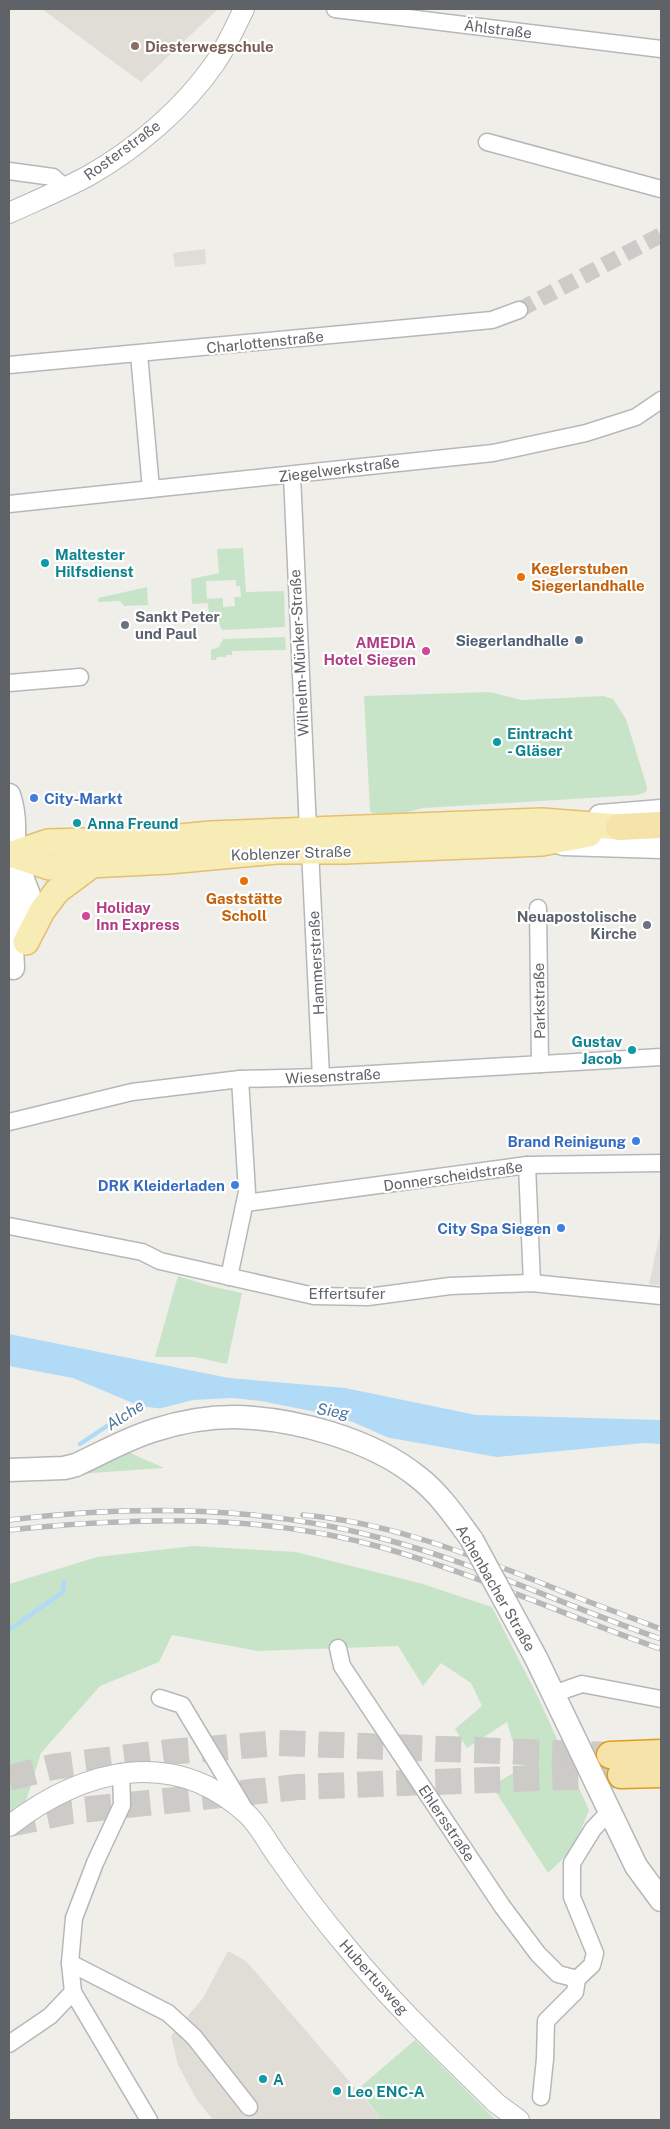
<svg xmlns="http://www.w3.org/2000/svg" width="670" height="2129" viewBox="0 0 670 2129" font-family="'Public Sans',sans-serif">
	<rect width="100%" height="100%" fill="#f0eee8"/>
	<g fill="#dfddda">
		<path d="M205 249 206 264 175 267 173 253Z"/>
		<path d="M661 1229V1285L649 1284Z"/>
	</g>
	<g fill="#e0ddd7">
		<path d="M42 9H218L141 82Z"/>
		<path d="M228 1951 246 1961 380 2117 378 2120H213L197 2100 178 2065 171 2036 203 1998Z"/>
	</g>
	<g fill="#c8e4c8" fill-rule="evenodd">
		<path d="M243 548 246 592 284 591 285 627 222 630 218 621 209 618 208 603 192 604 191 579 219 573 217 549ZM236 580V586H240L241 597H234L235 606 223 607V598L207 599 206 581Z"/>
		<path d="M147 587 148 605 124 606 120 601 98 602V598Z"/>
		<path d="M285 637 286 650 232 651V655H226V657H217L216 660H211V650L219 647 223 639Z"/>
		<path d="M490 692 522 700 603 696 613 699 626 719 647 787 646 792 638 795 424 808 404 813H373L370 811 364 696Z"/>
		<path d="M178 1276 210 1286 242 1293 227 1364 195 1357H155Z"/>
		<path d="M128 1452 164 1468 77 1474Z"/>
		<path d="M193 1546 296 1552 423 1584 492 1607 539 1699 589 1810 573 1849 548 1873 492 1786 524 1766 514 1746 507 1722 467 1748 455 1729 482 1706 471 1683 441 1663 423 1686 398 1646 257 1651 172 1635 159 1662 100 1686 41 1753 18 1826 9 1834V1584L97 1557Z"/>
		<path d="M415 2040 496 2120H378L380 2117 358 2089Z"/>
	</g>
	<path fill="#b1daf7" d="M9 1334 229 1378 345 1388 476 1415 661 1420V1444L644 1443 497 1457 385 1437 140 1406 73 1378 9 1366Z"/>
	<path fill="#f0eee8" d="M232 1398 261 1401 321 1413 353 1422 398 1442 213 1418 158 1409 193 1400Z"/>
	<g fill="none" stroke-linecap="round" stroke-linejoin="round">
		<g stroke="#b1daf7" stroke-width="4.5">
			<path d="M80 1444 143 1402"/>
			<path d="M9 1630 63 1592 64 1582"/>
		</g>
		<path stroke="#cccbc8" stroke-width="16" stroke-dasharray="16 8" stroke-linecap="butt" d="M519 310 661 235"/>
		<g stroke="#cccbc8" stroke-width="26" stroke-dasharray="26 13" stroke-linecap="butt">
			<path d="M9 1778 52 1767 169 1752 279 1743 610 1755"/>
			<path d="M9 1824 71 1811 298 1787 621 1775"/>
		</g>
		<g stroke="#b5b8bb" stroke-width="19">
			<g id="minor">
				<path d="M335 9 661 49"/>
				<path d="M487 142 661 189"/>
				<path d="M9 171 53 177 65 188"/>
				<path d="M139 354 151 489"/>
				<path d="M9 365 492 320 519 310"/>
				<path d="M292 475 308 830"/>
				<path d="M9 504 493 453 586 433 636 417 661 400"/>
				<path d="M9 683 80 677"/>
				<path d="M310 850 321 1077"/>
				<path d="M538 908 540 1064"/>
				<path d="M9 1122 132 1092 240 1079 321 1077 661 1057"/>
				<path d="M527 1165 532 1283"/>
				<path d="M246 1203 527 1165 661 1163"/>
				<path d="M9 1226 142 1252 160 1261 314 1296 368 1297 450 1286 532 1283 661 1296"/>
				<path d="M229 1277 247 1192 240 1079"/>
				<path d="M338 1648 342 1666 502 1906 538 1954 558 1974 577 1979"/>
				<path d="M553 1694 582 1684 661 1699"/>
				<path d="M160 1698 182 1705 245 1810"/>
				<path d="M121 1772 122 1805 95 1863 74 1918 70 1963 73 1992 149 2120"/>
				<path d="M70 1963 168 2013 194 2037 249 2107"/>
				<path d="M9 2044 50 2016 73 1992"/>
				<path d="M541 2097 545 2059 546 2021 575 1992 577 1979 592 1965 595 1953 572 1897V1863L593 1829 610 1811"/>
			</g>
		</g>
		<g stroke="#b5b8bb" stroke-width="22">
			<g id="tertiary">
				<path d="M9 213C35 201 62 190 88 176 136 149 184 108 215 63 227 46 235 27 244 9"/>
				<path d="M9 1826C83 1769 173 1745 248 1815 261 1828 270 1847 281 1861 301 1890 322 1918 345 1945 391 2002 444 2052 496 2103L519 2120"/>
			</g>
		</g>
		<g stroke="#b4b7bb" stroke-width="25">
			<g id="secondary">
				<path d="M9 795C20 826 10 862 10 895 10 919 12 944 13 968"/>
				<path d="M600 816 661 811"/>
				<path d="M563 844 661 847"/>
				<path d="M15 858 29 895 26 940"/>
				<path d="M9 1470 64 1468 76 1465C102 1453 128 1438 155 1430 180 1422 208 1417 234 1417 293 1418 371 1439 418 1477 440 1494 456 1518 472 1540"/>
				<path d="M536 1658 636 1866 661 1900"/>
			</g>
		</g>
		<g stroke="#e4c06d" stroke-width="28">
			<g id="primary">
				<path d="M9 855 48 842 158 839 211 834 542 821 619 827"/>
				<path d="M13 855 49 867 169 861 277 851H344L542 843 589 834"/>
				<path d="M26 942 42 911 57 891 92 865"/>
			</g>
		</g>
		<g stroke="#e09d18" stroke-width="29">
			<g id="trunk">
				<path d="M619 827 661 825"/>
				<path d="M610 1755 661 1753"/>
				<path d="M621 1775 661 1774"/>
			</g>
		</g>
		<use href="#minor" stroke="#fff" stroke-width="16"/>
		<use href="#tertiary" stroke="#fff" stroke-width="20"/>
		<use href="#secondary" stroke="#fff" stroke-width="22"/>
		<use href="#primary" stroke="#f7ebb6" stroke-width="25"/>
		<use href="#trunk" stroke="#f5e3aa" stroke-width="26"/>
		<g stroke="#b6b7b7" stroke-width="5.5">
			<g id="rail">
				<path d="M303 1515C387 1522 466 1553 544 1584 582 1600 622 1614 661 1629"/>
				<path d="M9 1520C134 1505 262 1505 384 1539 479 1564 568 1607 661 1639"/>
				<path d="M9 1530C135 1517 261 1513 384 1548 479 1575 568 1617 661 1649"/>
			</g>
		</g>
		<use href="#rail" stroke="#fff" stroke-width="4" stroke-dasharray="11" stroke-linecap="butt"/>
		<g stroke="#b4b7bb" stroke-width="25" stroke-linecap="butt">
			<path id="secondary-bridge" d="M472 1540 536 1658"/>
		</g>
		<use href="#secondary-bridge" stroke="#fff" stroke-width="22"/>
	</g>
	<circle fill="#8d6e63" stroke="#fff" stroke-width="2" cx="135" cy="46" r="5"/>
	<g fill="#0f9aa8" stroke="#fff" stroke-width="2">
		<circle cx="45" cy="563" r="5"/>
		<circle cx="497" cy="742" r="5"/>
		<circle cx="77" cy="823" r="5"/>
		<circle cx="632" cy="1050" r="5"/>
		<circle cx="263" cy="2079" r="5"/>
		<circle cx="337" cy="2091" r="5"/>
	</g>
	<g fill="#e8710a" stroke="#fff" stroke-width="2">
		<circle cx="521" cy="577" r="5"/>
		<circle cx="244" cy="881" r="5"/>
	</g>
	<g fill="#6b7280" stroke="#fff" stroke-width="2">
		<circle cx="125" cy="625" r="5"/>
		<circle cx="647" cy="925" r="5"/>
	</g>
	<circle fill="#5c6f8a" stroke="#fff" stroke-width="2" cx="579" cy="640" r="5"/>
	<g fill="#d1479c" stroke="#fff" stroke-width="2">
		<circle cx="426" cy="651" r="5"/>
		<circle cx="86" cy="916" r="5"/>
	</g>
	<g fill="#3f7fe0" stroke="#fff" stroke-width="2">
		<circle cx="34" cy="798" r="5"/>
		<circle cx="636" cy="1141" r="5"/>
		<circle cx="235" cy="1185" r="5"/>
		<circle cx="561" cy="1228" r="5"/>
	</g>
	<g text-anchor="middle" dominant-baseline="central" stroke-width="4.5" stroke-linejoin="round" paint-order="stroke">
		<g font-size="15" fill="#5f6367" stroke="#fff">
			<text transform="translate(498 29) rotate(7)">Ählstraße</text>
			<text transform="translate(122 150) rotate(-36)">Rosterstraße</text>
			<text transform="translate(265 342) rotate(-6)">Charlottenstraße</text>
			<text transform="translate(339 469) rotate(-7)">Ziegelwerkstraße</text>
			<text transform="translate(299 653) rotate(-93)">Wilhelm-Münker-Straße</text>
			<text transform="translate(291 853) rotate(-2)">Koblenzer Straße</text>
			<text transform="translate(316 963) rotate(-93)">Hammerstraße</text>
			<text transform="translate(539 1001) rotate(-91)">Parkstraße</text>
			<text transform="translate(333 1076) rotate(-3)">Wiesenstraße</text>
			<text transform="translate(453 1176) rotate(-8)">Donnerscheidstraße</text>
			<text x="347" y="1293">Effertsufer</text>
			<text transform="translate(496 1588) rotate(60)">Achenbacher Straße</text>
			<text transform="translate(447 1823) rotate(56)">Ehlersstraße</text>
			<text transform="translate(374 1977) rotate(48)">Hubertusweg</text>
		</g>
		<g font-size="15" font-weight="bold" fill="#785e54" stroke="#fff" text-anchor="start">
			<text x="145" y="46">Diesterwegschule</text>
		</g>
		<g font-size="15" font-weight="bold" fill="#0d838f" stroke="#fff" text-anchor="start">
			<text x="55" y="554">Maltester<tspan x="55" dy="17">Hilfsdienst</tspan></text>
			<text x="507" y="733">Eintracht<tspan x="507" dy="17">- Gläser</tspan></text>
			<text x="87" y="823">Anna Freund</text>
			<text x="622" y="1041" text-anchor="end">Gustav<tspan x="622" dy="17">Jacob</tspan></text>
			<text x="273" y="2079">A</text>
			<text x="347" y="2091">Leo ENC-A</text>
		</g>
		<g font-size="15" font-weight="bold" fill="#c56008" stroke="#fff" text-anchor="start">
			<text x="531" y="568">Keglerstuben<tspan x="531" dy="17">Siegerlandhalle</tspan></text>
			<text x="244" y="898" text-anchor="middle">Gaststätte<tspan x="244" dy="17">Scholl</tspan></text>
		</g>
		<g font-size="15" font-weight="bold" fill="#5b616d" stroke="#fff" text-anchor="start">
			<text x="135" y="616">Sankt Peter<tspan x="135" dy="17">und Paul</tspan></text>
			<text x="637" y="916" text-anchor="end">Neuapostolische<tspan x="637" dy="17">Kirche</tspan></text>
		</g>
		<g font-size="15" font-weight="bold" fill="#4e5e75" stroke="#fff" text-anchor="end">
			<text x="569" y="640">Siegerlandhalle</text>
		</g>
		<g font-size="15" font-weight="bold" fill="#b23c85" stroke="#fff" text-anchor="end">
			<text x="416" y="642">AMEDIA<tspan x="416" dy="17">Hotel Siegen</tspan></text>
			<text x="96" y="907" text-anchor="start">Holiday<tspan x="96" dy="17">Inn Express</tspan></text>
		</g>
		<g font-size="15" font-weight="bold" fill="#366cbe" stroke="#fff" text-anchor="end">
			<text x="44" y="798" text-anchor="start">City-Markt</text>
			<text x="626" y="1141">Brand Reinigung</text>
			<text x="225" y="1185">DRK Kleiderladen</text>
			<text x="551" y="1228">City Spa Siegen</text>
		</g>
		<g font-size="16" font-style="italic" fill="#4b76a0" stroke="#fff">
			<text transform="translate(333 1411) rotate(9)">Sieg</text>
			<text transform="translate(125 1415) rotate(-33)">Alche</text>
		</g>
	</g>
	<rect width="670" height="2129" fill="none" stroke="#5f6367" stroke-width="20"/>
</svg>
